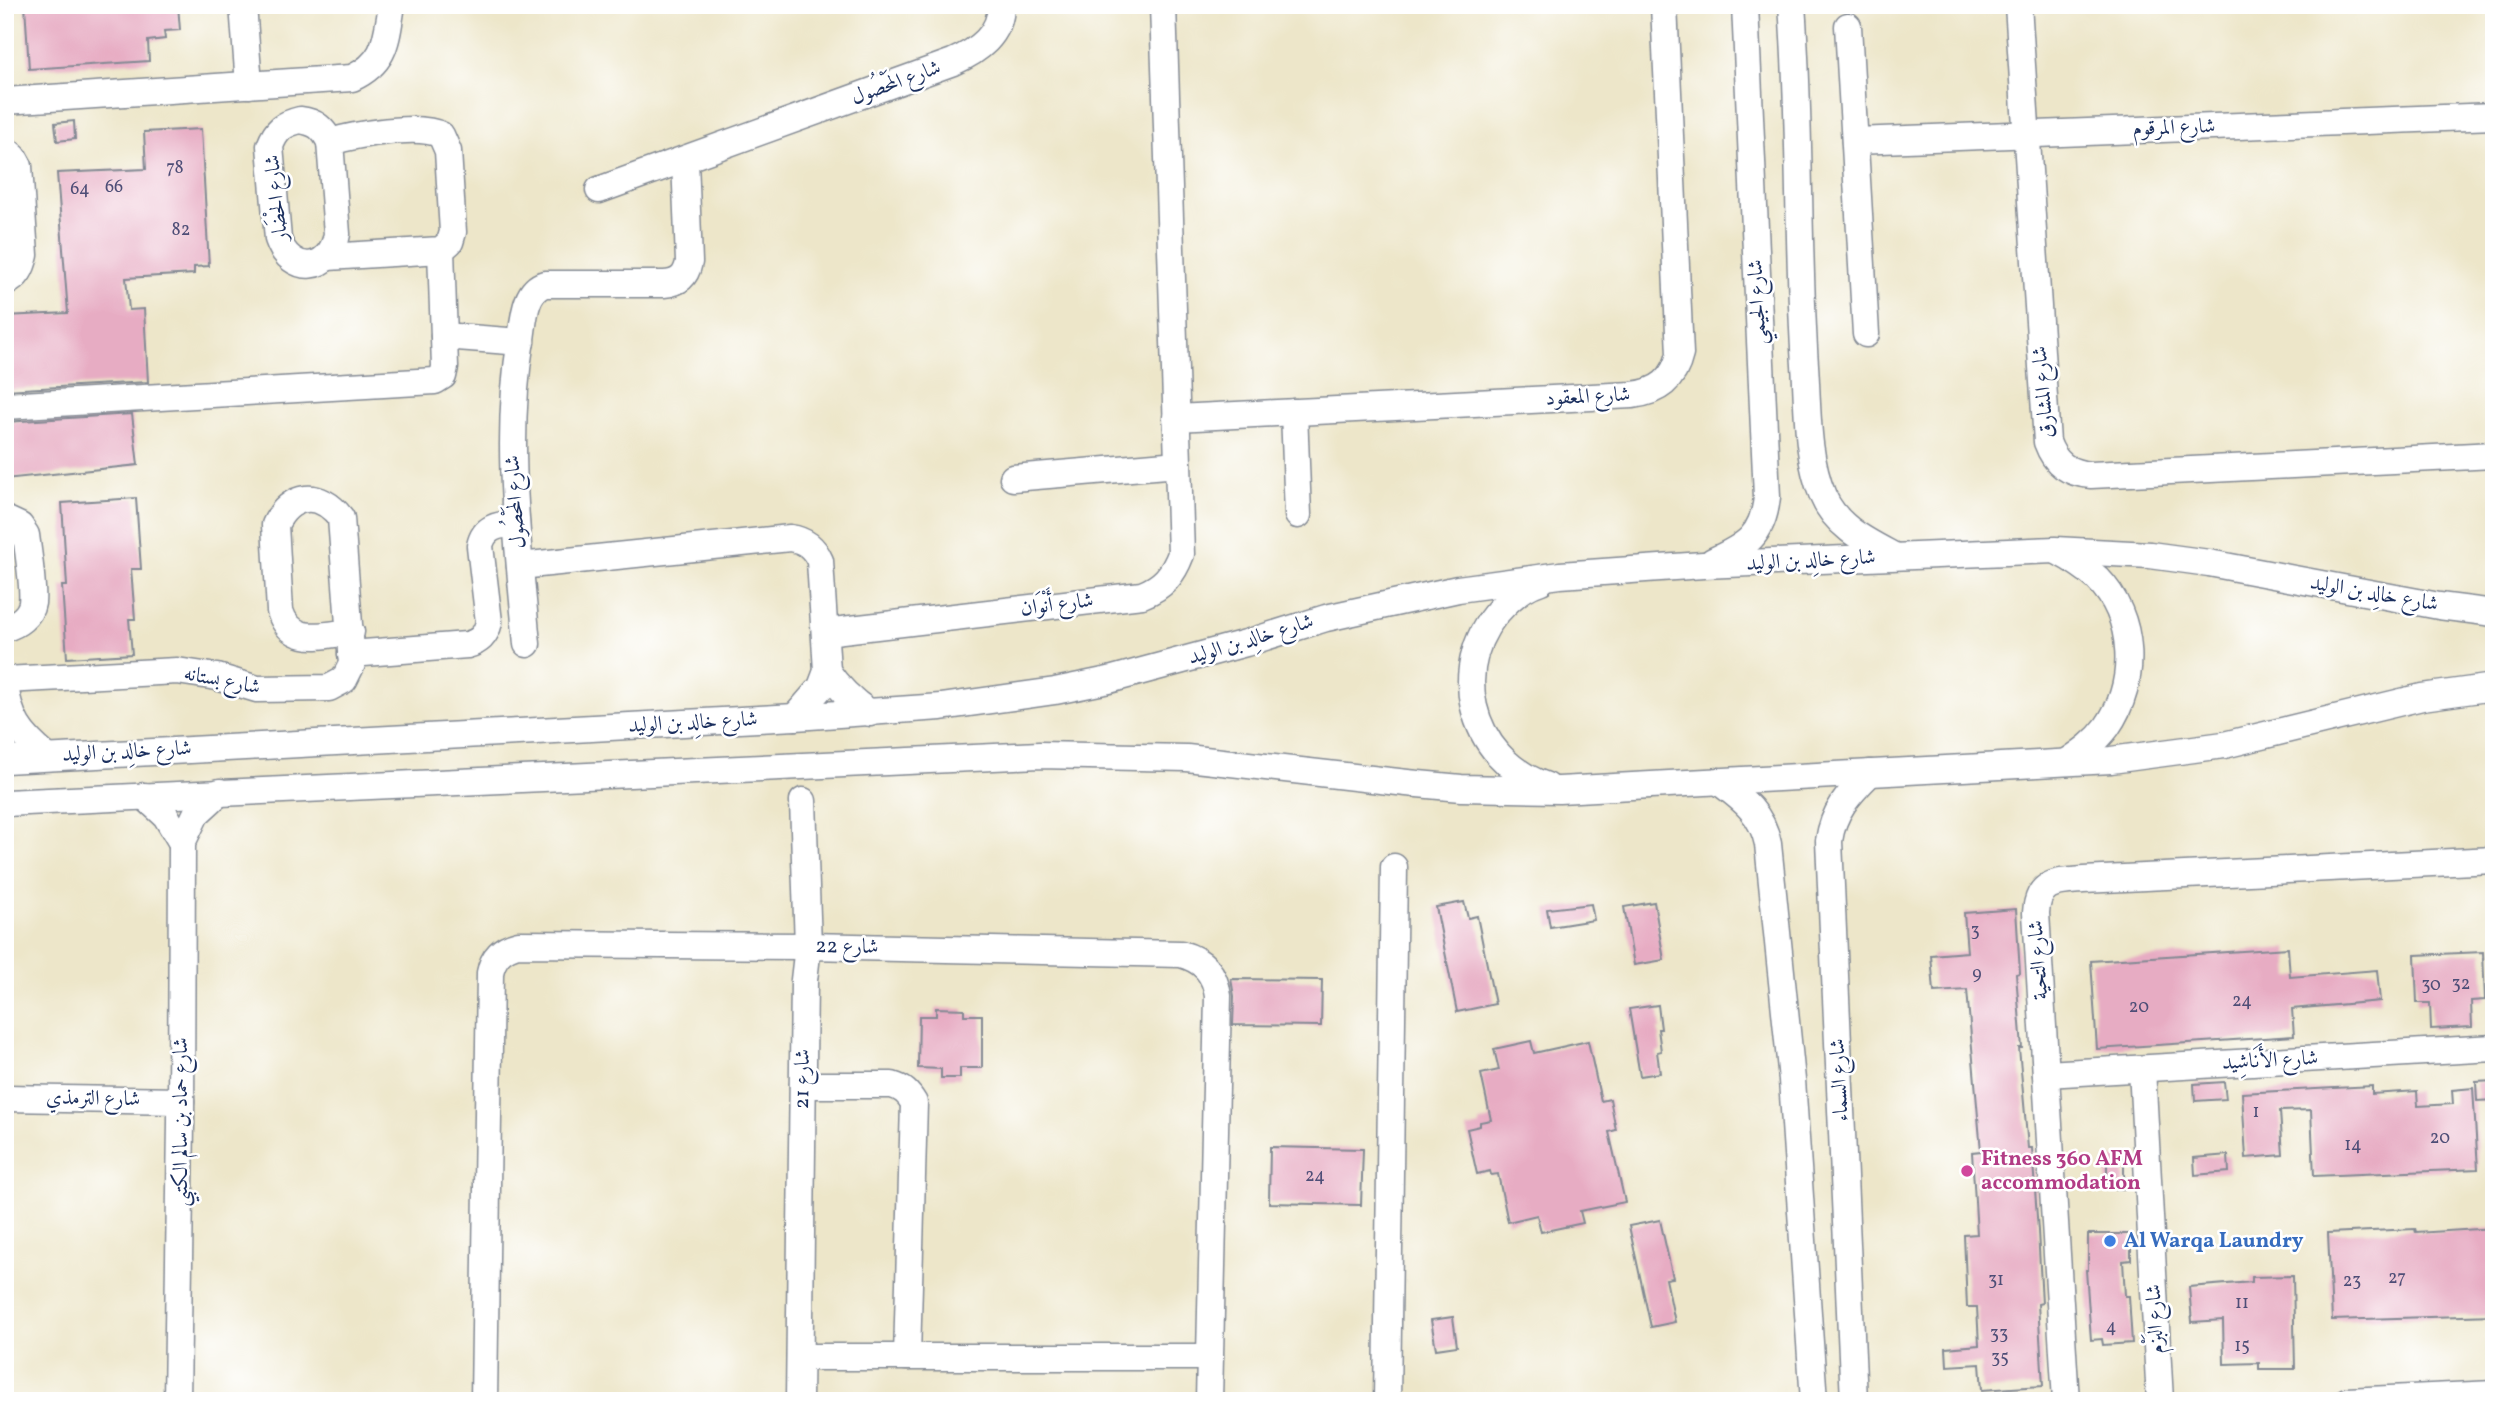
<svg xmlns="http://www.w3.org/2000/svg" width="2499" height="1406" viewBox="0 0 2499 1406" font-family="Vollkorn,Amiri,serif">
	<rect width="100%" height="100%" fill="#fff"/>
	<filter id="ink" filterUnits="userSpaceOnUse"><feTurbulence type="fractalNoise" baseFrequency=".0143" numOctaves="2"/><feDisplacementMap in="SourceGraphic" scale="14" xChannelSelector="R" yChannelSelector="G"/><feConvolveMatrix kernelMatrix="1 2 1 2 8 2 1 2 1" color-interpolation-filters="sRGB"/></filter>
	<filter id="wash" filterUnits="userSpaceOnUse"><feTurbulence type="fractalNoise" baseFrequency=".00686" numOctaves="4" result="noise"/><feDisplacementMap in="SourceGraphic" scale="28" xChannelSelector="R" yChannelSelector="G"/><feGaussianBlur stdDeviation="1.57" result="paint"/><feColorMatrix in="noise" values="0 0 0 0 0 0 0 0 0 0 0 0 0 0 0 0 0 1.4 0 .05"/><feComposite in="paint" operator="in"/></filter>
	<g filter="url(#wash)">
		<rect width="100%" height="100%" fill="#ede6c9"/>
		<g id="blocks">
			<g fill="#e7acc3">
				<path d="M25 5H178L180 30 164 31 165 39 148 41 149 61 29 69Z"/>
				<path d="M74 121 75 139 57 141 55 123Z"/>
				<path d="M201 129 209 266 194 267V274L126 278 129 310 144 309 148 382 5 390V316L68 313 57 173 146 169 144 132Z"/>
				<path d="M132 414 138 465 5 479V422Z"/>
				<path d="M136 498 141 569H131L135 619H129L132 654 67 658 62 586H67L62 503Z"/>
				<path d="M1464 902 1468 918 1477 916 1495 1004 1457 1012 1436 907Z"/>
				<path d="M1654 902 1664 960 1634 965 1624 907Z"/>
				<path d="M1591 904 1594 920 1550 927 1547 909Z"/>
				<path d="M2016 909 2020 973 2016 974 2022 1048H2019L2028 1148H2032L2038 1231 2042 1303 2038 1304 2043 1386 1982 1390 1980 1364 1947 1366 1946 1348 1979 1345 1977 1307H1967L1964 1235 1977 1234 1972 1152 1981 1151 1967 990 1934 992 1931 955 1967 952 1964 913Z"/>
				<path d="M2288 948 2290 977 2377 970 2380 1001 2292 1009 2294 1036 2097 1049 2091 961Z"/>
				<path d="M2483 952 2485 1000 2471 1001 2472 1027 2431 1029 2430 1003H2417L2415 955Z"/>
				<path d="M1231 979 1322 980 1321 1026 1233 1025 1234 996Z"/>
				<path d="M1658 1005 1661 1029H1658L1661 1051 1657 1052 1660 1073 1640 1076 1629 1009Z"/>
				<path d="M936 1008 964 1009V1015H982V1068H960V1078H941V1069L918 1068 919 1016H936Z"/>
				<path d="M1531 1041 1534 1053 1588 1041 1601 1101 1610 1099 1616 1130 1609 1132 1625 1202 1580 1211 1583 1223 1541 1232 1537 1215 1508 1222 1498 1174 1491 1175 1490 1171 1477 1174 1467 1129 1480 1126V1122L1491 1120 1481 1074 1499 1070 1494 1049Z"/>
				<path d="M2494 1081V1100L2477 1101 2476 1082Z"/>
				<path d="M2224 1082 2226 1099 2195 1101 2194 1084Z"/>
				<path d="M2372 1086V1094L2417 1091 2418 1106 2453 1104 2452 1090 2473 1088 2478 1169 2314 1176 2311 1110 2280 1111 2283 1155 2246 1158 2242 1093Z"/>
				<path d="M1270 1147 1363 1149 1361 1205 1269 1203Z"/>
				<path d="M2228 1155 2229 1172 2195 1175 2194 1158Z"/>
				<path d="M2124 1158V1189H2107V1159Z"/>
				<path d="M1660 1220 1673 1278 1666 1279 1675 1322 1651 1327 1629 1226Z"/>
				<path d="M2494 1228V1315L2332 1320 2328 1233 2415 1229 2416 1233Z"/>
				<path d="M2088 1234H2131V1260L2123 1261 2125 1296H2129L2132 1343 2103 1345 2102 1339 2091 1340 2086 1270H2088Z"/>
				<path d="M2293 1276 2295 1369H2259V1363L2224 1364 2223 1320 2192 1322 2189 1287 2252 1282V1277Z"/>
				<path d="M1453 1317 1457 1346 1436 1349 1431 1320Z"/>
			</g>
		</g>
	</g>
	<g filter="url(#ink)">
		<use href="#blocks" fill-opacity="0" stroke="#848a94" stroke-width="2"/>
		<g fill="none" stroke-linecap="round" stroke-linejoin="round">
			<g stroke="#848a94" stroke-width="29">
				<g id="minor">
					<path d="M243 5 249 85"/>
					<path d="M1792 5C1801 125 1797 245 1805 365 1808 407 1806 457 1823 496 1836 527 1866 541 1894 556"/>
					<path d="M2018 5 2047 442C2055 464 2068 473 2091 475L2494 455"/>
					<path d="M1848 26 1866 334"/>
					<path d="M5 101 352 78C387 62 386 39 392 5"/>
					<path d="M300 120C316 122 323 128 330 142L337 234C331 272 291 276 278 239L270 146C276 130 283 124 300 120Z"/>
					<path d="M1855 141 2494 116"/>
					<path d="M5 149 14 157 19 166 25 255C22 268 18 277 5 283"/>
					<path d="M599 190 953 62C978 51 1001 35 1001 5"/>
					<path d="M328 257 441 250 450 242 453 232 448 151 441 135C419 123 354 135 330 142"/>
					<path d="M444 336 521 342"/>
					<path d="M5 406 435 381 443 376 445 367 441 250"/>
					<path d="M1294 412 1298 515"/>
					<path d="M1176 418 1632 395C1659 392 1674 380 1680 354L1664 5"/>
					<path d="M1013 478 1178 464"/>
					<path d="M5 519 20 526 26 535C28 551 34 588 32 603 30 616 17 625 5 628"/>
					<path d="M2057 551C2072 559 2085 567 2097 578 2136 617 2138 683 2107 727 2096 742 2082 752 2067 762"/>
					<path d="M1713 561C1746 546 1763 536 1767 497L1745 5"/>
					<path d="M520 566 790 538C805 540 814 547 820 561L827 671 821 687 795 717"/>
					<path d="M1541 581C1528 585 1515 594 1505 604 1445 661 1468 760 1547 786"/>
					<path d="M825 632 1142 595C1163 587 1173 575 1181 554L1163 5"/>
					<path d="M527 644C518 542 504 441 521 339 524 321 524 290 545 284H664C679 283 686 277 689 262L685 160"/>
					<path d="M351 654 467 645C480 642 486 635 489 622L480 546C484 526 499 525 516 523"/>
					<path d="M827 671C839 689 852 701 870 713"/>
					<path d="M5 680 177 671 217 677 257 689 329 688 344 680 352 664 341 518C320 490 290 493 275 525L280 611C291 646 322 635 351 632"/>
					<path d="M5 685C10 720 19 734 47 757"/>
					<path d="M5 760 795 717 941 707 1055 691 1109 680 1246 643 1326 618 1458 589 1560 575 1703 565 2055 550 2150 555 2209 563 2439 606 2494 613"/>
					<path d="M1718 781C1742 799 1762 813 1768 844L1792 1080 1814 1401"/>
					<path d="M144 796 166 816 182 843"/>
					<path d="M5 803 1039 755 1187 758 1407 783 1461 788 1559 790 2111 760 2224 745 2422 697 2494 687"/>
					<path d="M2142 1069 2160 1401"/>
					<path d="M2046 1074 2494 1048"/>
					<path d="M803 1085H892C903 1088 908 1093 914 1103L907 1357"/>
					<path d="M5 1098 181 1101"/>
					<path d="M800 1357H1210"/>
					<path d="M177 1401 181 1122 182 843 196 814 220 792"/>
					<path d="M484 1401 490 973C493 957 502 948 518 944L808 946 1181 954C1203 960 1215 973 1218 996L1209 1401"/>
					<path d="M799 1401 804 980 808 946 803 801"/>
					<path d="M1387 1401 1394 867"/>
					<path d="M1854 1401 1829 841C1833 811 1849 794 1870 773"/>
					<path d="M2066 1401 2036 913C2038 881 2056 882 2083 880L2494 860"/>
					<path d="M2347 1401 2494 1394"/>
				</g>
			</g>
			<use href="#minor" stroke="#fff" stroke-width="26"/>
		</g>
	</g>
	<circle fill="#d1479c" stroke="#fff" stroke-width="2.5" cx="1967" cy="1171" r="7"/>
	<circle fill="#3f7fe0" stroke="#fff" stroke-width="2.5" cx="2110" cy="1241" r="7"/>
	<g text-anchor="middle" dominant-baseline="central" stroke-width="5" stroke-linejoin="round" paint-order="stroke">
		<g font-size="18" fill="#4e4e77">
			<text x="175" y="168">78</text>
			<text x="114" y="187">66</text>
			<text x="80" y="189">64</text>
			<text x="181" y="230">82</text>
			<text x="1975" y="931">3</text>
			<text x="1977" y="974">9</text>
			<text x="2461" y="984">32</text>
			<text x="2431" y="985">30</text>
			<text x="2242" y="1001">24</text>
			<text x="2139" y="1007">20</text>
			<text x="2256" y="1112">1</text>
			<text x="2440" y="1138">20</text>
			<text x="2353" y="1145">14</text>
			<text x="1315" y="1176">24</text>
			<text x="2397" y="1278">27</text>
			<text x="1996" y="1280">31</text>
			<text x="2352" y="1281">23</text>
			<text x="2242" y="1303">11</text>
			<text x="2111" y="1327">4</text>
			<text x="1999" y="1334">33</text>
			<text x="2242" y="1346">15</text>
			<text x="2000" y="1358">35</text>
		</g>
		<g font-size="21" fill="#1b2f5e" stroke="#fff">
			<text transform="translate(896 83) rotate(-20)">شارع المَحْصُول</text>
			<text transform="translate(2174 128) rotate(-2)">شارع المرقوم</text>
			<text transform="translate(277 198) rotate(-96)">شارع الحْضَار</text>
			<text transform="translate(1758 302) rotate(-93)">شارع الجيمي</text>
			<text transform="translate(2044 392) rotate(-95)">شارع المشارق</text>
			<text transform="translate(1588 397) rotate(-3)">شارع المعقود</text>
			<text transform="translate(516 502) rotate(-94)">شارع المَحْصُول</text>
			<text transform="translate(1811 561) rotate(-3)">شارع خالِد بن الوليد</text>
			<text transform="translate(2374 594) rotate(10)">شارع خالِد بن الوليد</text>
			<text transform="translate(1057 605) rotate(-7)">شارع أَنْوَان</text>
			<text transform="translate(1251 640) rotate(-17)">شارع خالِد بن الوليد</text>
			<text transform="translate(222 681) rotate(11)">شارع بستانه</text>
			<text transform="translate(693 723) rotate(-3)">شارع خالِد بن الوليد</text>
			<text transform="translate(127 752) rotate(-3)">شارع خالِد بن الوليد</text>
			<text transform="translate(847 947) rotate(1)">شارع 22</text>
			<text transform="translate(2039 960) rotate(-94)">شارع التحية</text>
			<text transform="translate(2270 1061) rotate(-3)">شارع الأَنَاشِيد</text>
			<text transform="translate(803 1079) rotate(-89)">شارع 21</text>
			<text transform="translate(1840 1080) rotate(-93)">شارع السماء</text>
			<text transform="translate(93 1099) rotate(1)">شارع الترمذي</text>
			<text transform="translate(181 1122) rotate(-90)">شارع حماد بن سالم الكتبي</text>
			<text transform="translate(2156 1319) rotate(-93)">شارع البَزْم</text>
		</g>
		<g font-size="21" font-weight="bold" fill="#b23c85" stroke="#fff" text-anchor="start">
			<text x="1981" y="1159">Fitness 360 AFM<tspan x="1981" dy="24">accommodation</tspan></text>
		</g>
		<g font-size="21" font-weight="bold" fill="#366cbe" stroke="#fff" text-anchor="start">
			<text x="2124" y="1241">Al Warqa Laundry</text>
		</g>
	</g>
	<rect width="2499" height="1406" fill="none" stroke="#fff" stroke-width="28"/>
</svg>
